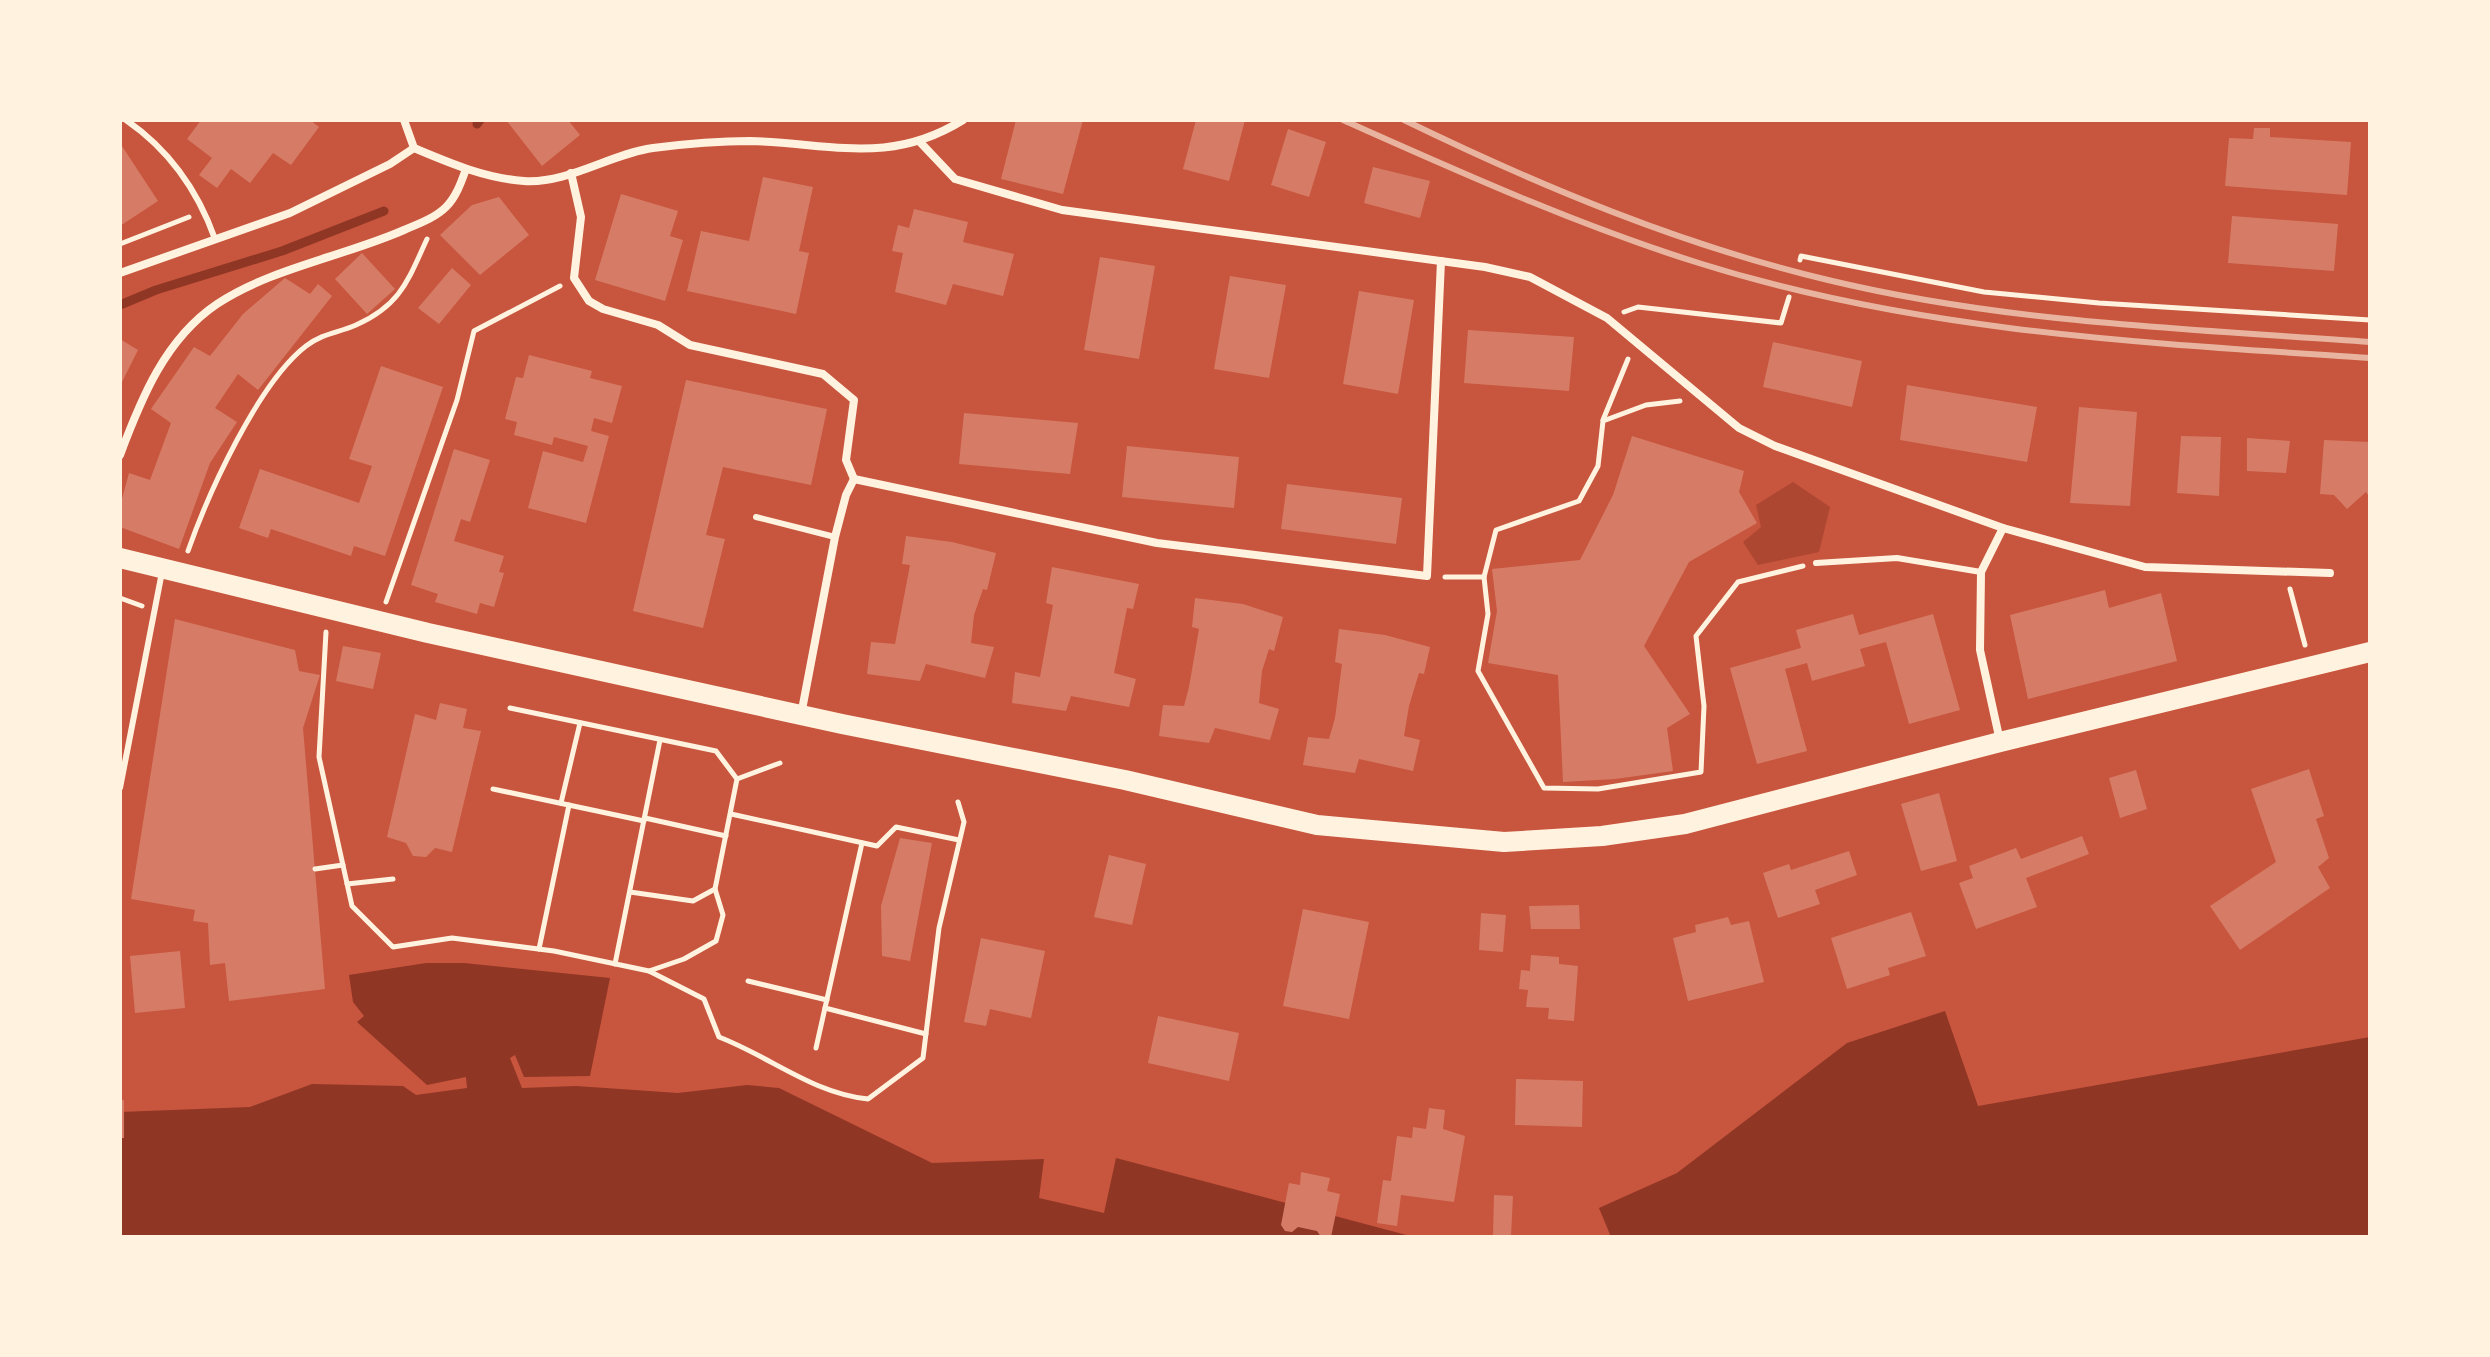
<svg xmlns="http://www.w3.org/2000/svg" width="2490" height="1357" viewBox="0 0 2490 1357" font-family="Jost,sans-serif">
	<rect width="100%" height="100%" fill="#c8553d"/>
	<path fill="#ae4732" d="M1793 482 1830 507 1819 552 1758 565 1743 542 1761 527 1756 505Z"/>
	<g fill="#8f3625">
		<path d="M426 963H464L610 978 590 1076 524 1077 515 1055 510 1058 522 1088 576 1086 678 1093 747 1085 779 1088 932 1163 1044 1159 1039 1198 1104 1213 1116 1158 1414 1237H120V1112L250 1107 312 1084 403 1086 416 1095 467 1088 466 1077 427 1085 357 1022 364 1016 353 1002 349 975Z"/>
		<path d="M1945 1011 1978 1106 2370 1037V1237H1611L1599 1208 1677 1173 1847 1043Z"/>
	</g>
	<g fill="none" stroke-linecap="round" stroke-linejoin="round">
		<g stroke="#8f3625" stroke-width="9">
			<path d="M477 124 480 120"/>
			<path d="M120 305 156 290 282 251 384 211"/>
		</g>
	</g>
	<g fill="#d67c66">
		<path d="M201 120H310L319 127 291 165 273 153 250 183 231 169 217 188 199 175 212 158 187 139Z"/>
		<path d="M506 120H568L580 135 542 166Z"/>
		<path d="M1016 120H1083L1063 194 1001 179Z"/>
		<path d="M1196 120H1245L1229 181 1183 169Z"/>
		<path d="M2254 128H2270V137L2351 142 2347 195 2225 186 2229 138 2253 139Z"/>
		<path d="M1288 129 1326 142 1309 197 1271 185Z"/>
		<path d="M120 143 158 201 120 226Z"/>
		<path d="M1373 167 1430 181 1420 218 1364 203Z"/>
		<path d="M763 177 813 187 799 251 809 253 796 314 687 291 701 231 749 241Z"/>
		<path d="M621 194 678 211 670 236 683 240 665 301 595 280Z"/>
		<path d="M499 197 529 235 480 275 440 235 472 205Z"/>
		<path d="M914 209 968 222 963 242 1014 254 1003 296 953 284 946 305 895 292 903 253 892 251 898 225 909 228Z"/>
		<path d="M2232 216 2338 224 2334 271 2228 263Z"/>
		<path d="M362 253 395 289 367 314 335 279Z"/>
		<path d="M1100 257 1155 266 1139 359 1084 350Z"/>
		<path d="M452 268 471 285 439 324 418 308Z"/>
		<path d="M1230 276 1286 285 1269 378 1214 369Z"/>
		<path d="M285 278 310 294 318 284 332 296 258 390 238 374 215 408 237 422 210 463 179 549 120 527V506L129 473 150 480 171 423 151 409 194 347 210 356 243 314Z"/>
		<path d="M1359 291 1414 300 1398 394 1343 384Z"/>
		<path d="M1468 330 1574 337 1569 391 1464 383Z"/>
		<path d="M120 339 138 350 120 386Z"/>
		<path d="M1773 342 1862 361 1852 407 1763 387Z"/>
		<path d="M529 355 592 371 590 378 622 386 612 423 594 418 591 431 609 436 586 523 528 508 543 451 583 462 588 446 554 437 552 445 514 435 517 422 505 419 516 377 523 378Z"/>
		<path d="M381 366 443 387 385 556 354 546 351 556 271 529 268 538 239 528 260 469 359 503 372 466 349 459Z"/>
		<path d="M686 380 827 409 811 485 723 467 706 535 725 539 703 628 633 611Z"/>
		<path d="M1907 385 2037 407 2027 462 1900 440Z"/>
		<path d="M2079 407 2137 412 2130 506 2070 503Z"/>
		<path d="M964 413 1078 423 1070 474 959 464Z"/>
		<path d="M1632 436 1744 471 1739 492 1757 523 1689 562 1644 646 1690 714 1667 728 1673 771 1615 779 1563 782 1558 675 1488 663 1497 611 1492 569 1580 560 1613 495Z"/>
		<path d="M2181 436 2221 437 2219 496 2177 493Z"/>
		<path d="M2247 438 2290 441 2286 473 2247 471Z"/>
		<path d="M2324 440 2370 442V498L2366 492 2347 509 2334 495 2320 494Z"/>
		<path d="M1127 446 1239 457 1234 508 1122 497Z"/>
		<path d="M454 449 490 460 470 522 461 519 454 541 504 556 499 572 504 573 494 607 480 603 477 614 435 602 438 594 411 585Z"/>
		<path d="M1287 484 1402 498 1396 544 1281 529Z"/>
		<path d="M906 536 952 542 996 553 987 590 983 589 974 615 971 643 994 647 985 678 926 664 920 681 867 674 871 642 895 644 910 565 902 564Z"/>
		<path d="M1052 567 1139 584 1133 609 1127 608 1114 673 1136 679 1129 707 1071 696 1066 711 1012 703 1015 672 1040 677 1053 605 1046 603Z"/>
		<path d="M2105 590 2109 608 2161 593 2177 661 2028 699 2010 615Z"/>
		<path d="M1195 598 1243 604 1283 617 1274 651 1269 649 1262 671 1259 703 1279 709 1270 740 1215 728 1209 743 1159 736 1163 705 1184 706 1189 687 1199 629 1192 627Z"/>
		<path d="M1853 614 1859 635 1933 614 1960 710 1909 724 1886 642 1860 649 1865 666 1812 681 1807 663 1785 669 1807 751 1757 764 1730 668 1801 648 1796 630Z"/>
		<path d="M175 619 295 650 299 671 320 675 303 728 325 989 229 1001 225 963 210 965 208 923 193 921 195 910 131 899Z"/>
		<path d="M1339 629 1385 635 1430 647 1424 674 1419 673 1409 706 1404 736 1420 740 1413 771 1359 759 1355 773 1303 765 1308 737 1329 739 1335 718 1342 664 1335 662Z"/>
		<path d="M343 646 381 653 373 689 336 681Z"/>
		<path d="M440 703 467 709 463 728 481 731 452 852 435 848 426 857 413 856 406 843 387 837 415 714 436 720Z"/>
		<path d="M2309 769 2324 816 2316 819 2329 858 2318 867 2330 888 2240 950 2210 906 2276 862 2251 789Z"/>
		<path d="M2136 770 2147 809 2120 818 2109 778Z"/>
		<path d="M1939 793 1957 861 1921 871 1901 804Z"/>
		<path d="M2082 836 2089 854 2026 878 2037 907 1976 929 1959 883 1973 878 1969 866 2016 848 2021 859Z"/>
		<path d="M900 838 932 843 910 961 882 956 881 906Z"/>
		<path d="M1849 851 1857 875 1815 890 1820 904 1778 918 1763 873 1789 864 1791 870Z"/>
		<path d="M1109 855 1146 864 1132 925 1094 917Z"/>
		<path d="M1579 905 1580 929H1531L1529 906Z"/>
		<path d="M1303 909 1369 922 1349 1019 1283 1006Z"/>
		<path d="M1911 912 1926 956 1888 968 1890 975 1847 989 1831 938Z"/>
		<path d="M1481 913 1506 915 1503 952 1479 950Z"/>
		<path d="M1728 917 1731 925 1749 921 1764 982 1688 1001 1673 938 1696 932 1695 925Z"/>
		<path d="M981 938 1045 951 1031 1018 990 1009 986 1026 964 1022Z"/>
		<path d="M180 951 185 1008 135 1013 130 956Z"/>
		<path d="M1531 955 1559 957V964L1578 966 1574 1021 1548 1019 1549 1008 1526 1007 1528 990 1519 989 1521 970 1530 971Z"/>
		<path d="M1158 1016 1239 1033 1229 1081 1148 1063Z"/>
		<path d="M1516 1079 1583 1081 1582 1127 1515 1125Z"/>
		<rect x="120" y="1100" width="4" height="38"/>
		<path d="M1429 1108 1445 1110 1443 1129 1465 1136 1454 1202 1401 1195 1397 1226 1377 1223 1383 1180 1391 1181 1397 1136 1412 1138 1413 1127 1426 1129Z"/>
		<path d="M1301 1172 1330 1178 1327 1191 1340 1194 1331 1237H1321L1317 1231 1298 1227 1292 1232 1285 1231 1281 1225 1289 1183 1300 1185Z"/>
		<path d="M1494 1195 1513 1196 1511 1236H1493Z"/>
	</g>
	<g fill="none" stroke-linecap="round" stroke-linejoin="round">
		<g stroke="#fff3e0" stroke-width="5">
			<path d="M120 244 189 217"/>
			<path d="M1800 260 1801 256 1984 292 2099 303 2370 320"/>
			<path d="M1624 312 1638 307 1781 323 1789 297"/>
			<path d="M1680 401 1646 405 1603 421 1598 466 1579 501 1496 530 1484 577 1488 614 1478 671 1544 788 1598 789 1701 772 1704 706 1696 636 1738 582 1803 566"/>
			<path d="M1603 420 1628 359"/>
			<path d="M188 551C208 494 258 383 306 346 323 333 338 333 356 325 401 305 408 280 427 239"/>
			<path d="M1445 577H1484"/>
			<path d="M2290 589 2305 645"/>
			<path d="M120 598 142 606"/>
			<path d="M386 602 457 400 474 331 560 286"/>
			<path d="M326 632 319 757 352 906 393 947 452 938 554 951 649 971 704 999 719 1037C771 1057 812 1093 868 1099L923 1058 939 928 964 822 958 802"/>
			<path d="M510 708 716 751 737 779 715 889 693 901 630 892"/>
			<path d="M737 779 780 763"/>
			<path d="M493 789 644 821"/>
			<path d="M561 803 580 723"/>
			<path d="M731 814 877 846 896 827 959 840"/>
			<path d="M645 818 726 836"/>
			<path d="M315 869 343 865"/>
			<path d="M347 884 393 879"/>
			<path d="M539 949 569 805"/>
			<path d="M615 964 660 740"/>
			<path d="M649 971 684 959 716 941 723 915 715 889"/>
			<path d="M748 981 827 1000"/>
			<path d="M825 1008 926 1034"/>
			<path d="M816 1048 862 843"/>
		</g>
		<g stroke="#fff3e0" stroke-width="6">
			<path d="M126 120C168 149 198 191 215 239"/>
			<path d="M756 517 835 537"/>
			<path d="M1816 563 1897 558 1981 572"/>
			<path d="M120 788 162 572"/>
		</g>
		<g stroke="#fff3e0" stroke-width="8">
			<path d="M404 120 414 148"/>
			<path d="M919 141 955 179 1062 210 1485 267 1530 277 1607 318 1739 428 1775 446 2003 528"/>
			<path d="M414 148C450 163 484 178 524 181 568 184 610 154 653 148 684 144 719 141 750 141 830 143 889 166 963 120"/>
			<path d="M571 173 581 217 574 278 589 301 603 309 658 325 690 345 823 374 854 400 846 460 854 479"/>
			<path d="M120 273 290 213 390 164 414 148"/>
			<path d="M120 455C141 399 165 339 217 304 269 269 345 256 404 230 418 224 435 218 446 207 456 197 461 183 466 169"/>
			<path d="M854 479 1157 543 1427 576 1441 261"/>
			<path d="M801 715 835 537 846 495 854 479"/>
			<path d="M2000 741 1980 650 1981 572 2003 528 2145 567 2330 573"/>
		</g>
		<path stroke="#fff3e0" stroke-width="20" d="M120 558 428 633 842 724 1125 780 1317 825 1504 842 1602 836 1685 824 2000 742 2370 652"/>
		<g stroke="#e9b49f" stroke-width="6">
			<path d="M1343 120C1460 172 1579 226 1702 264 1919 332 2145 343 2370 358"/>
			<path d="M1404 120C1540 186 1681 245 1828 280 2006 323 2189 329 2370 342"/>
		</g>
	</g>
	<rect width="2490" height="1357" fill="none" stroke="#fff3e0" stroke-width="244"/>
</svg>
